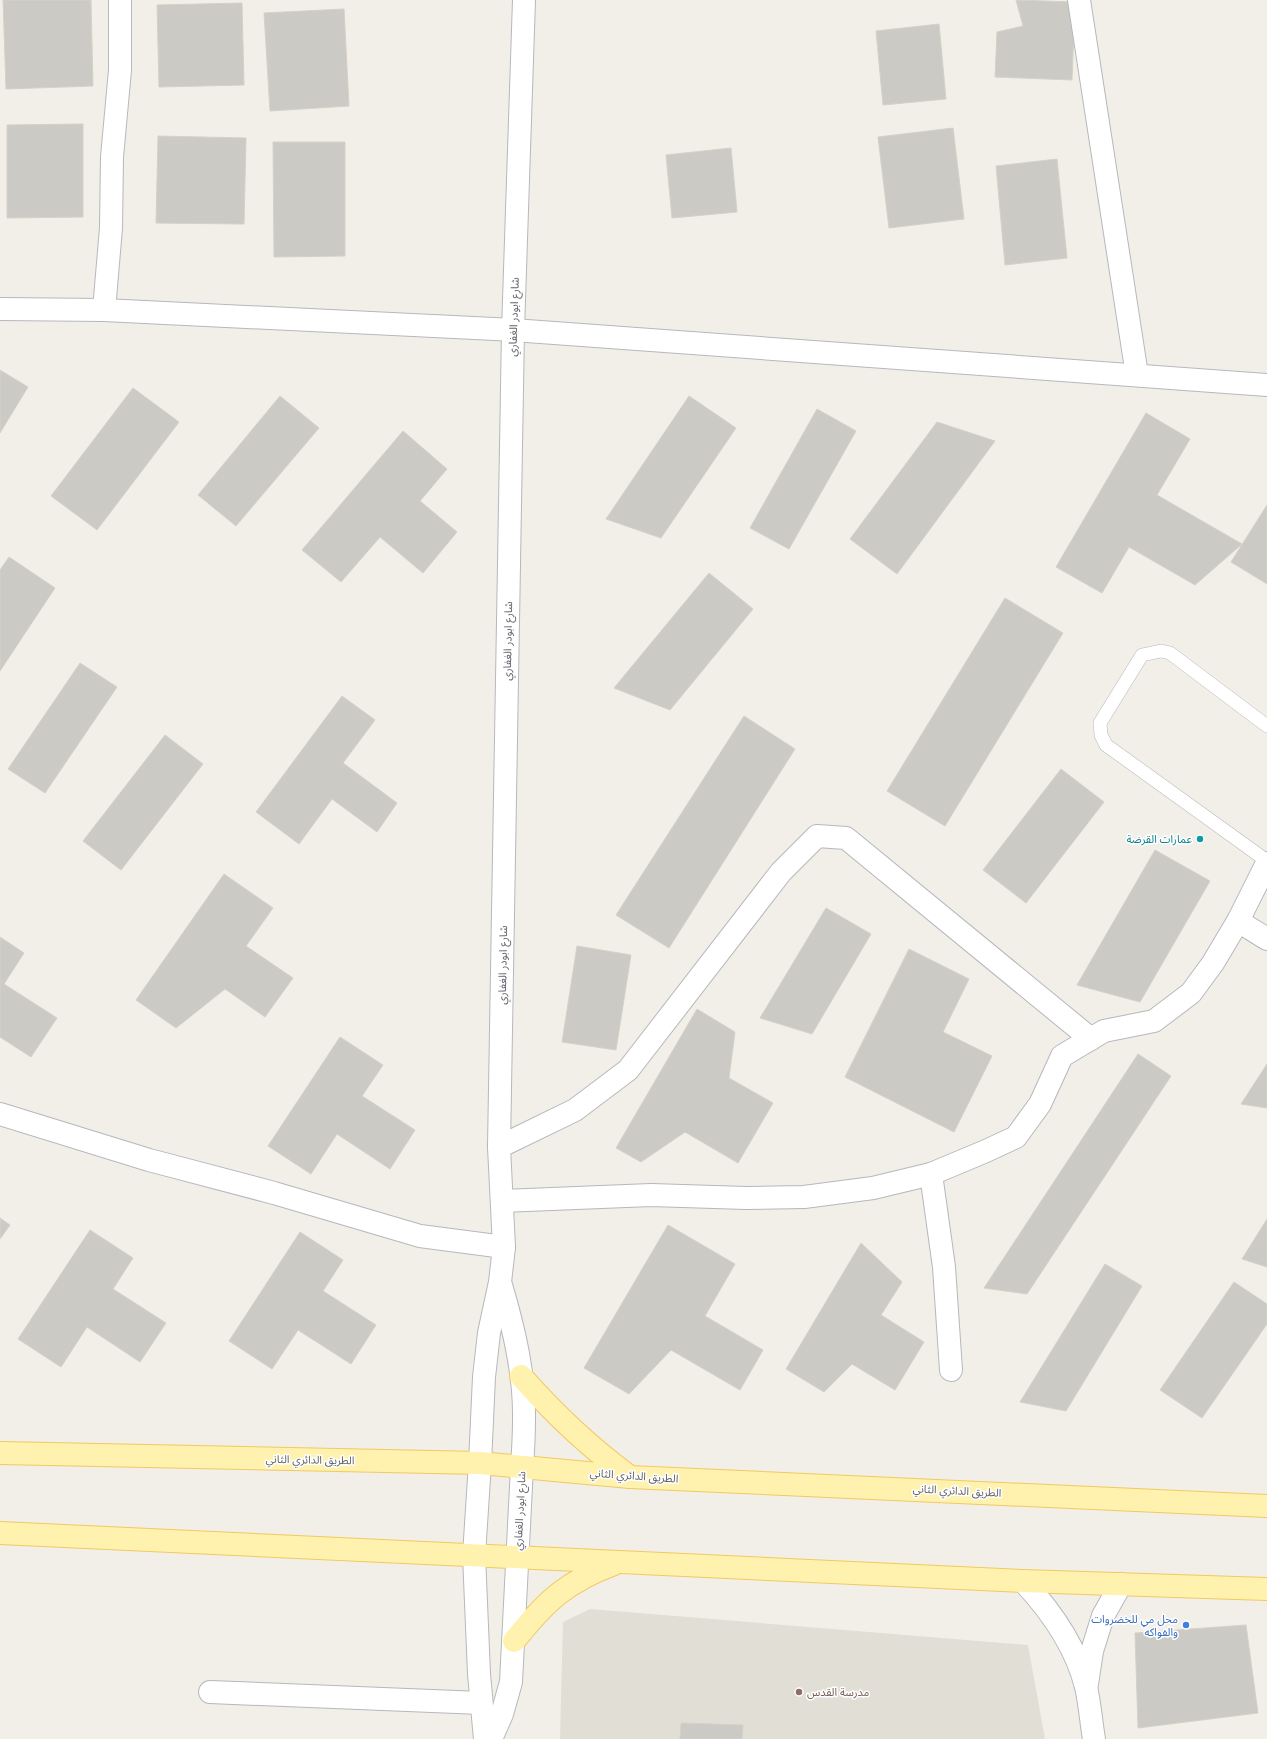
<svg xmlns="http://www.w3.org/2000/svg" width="1267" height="1739" viewBox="0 0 1267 1739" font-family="'Varela Round','Noto Sans Arabic',sans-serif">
	<rect width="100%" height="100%" fill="#f1efe8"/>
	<path fill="#e1ded6" d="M590 1609 1028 1645 1045 1739H560L563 1622Z"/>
	<g fill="#cccac5" stroke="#d6d1c6">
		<path d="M3 0H91L93 86 6 89Z"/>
		<path d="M1016 0 1075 2 1072 80 995 77 997 32 1023 26Z"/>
		<path d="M242 3 244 85 159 87 157 5Z"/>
		<path d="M344 9 349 106 270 111 264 13Z"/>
		<path d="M939 24 946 99 883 105 876 31Z"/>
		<path d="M83 124V217L7 218V125Z"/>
		<path d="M953 128 964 219 889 228 878 137Z"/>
		<path d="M158 136 246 138 244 224 156 223Z"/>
		<path d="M273 142H345V256L274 257Z"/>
		<path d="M731 148 737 212 672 218 666 155Z"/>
		<path d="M1057 159 1067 258 1005 265 996 166Z"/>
		<path d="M0 370 28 387 0 433Z"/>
		<path d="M133 388 179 422 97 530 51 496Z"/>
		<path d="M280 396 319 428 236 526 198 495Z"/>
		<path d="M689 396 736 428 661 538 606 519Z"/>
		<path d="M817 409 856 431 789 549 750 528Z"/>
		<path d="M1146 413 1190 439 1157 495 1242 544 1195 585 1129 547 1102 593 1056 567Z"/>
		<path d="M937 422 995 441 897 574 850 539Z"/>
		<path d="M403 431 447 469 420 501 457 532 423 573 380 537 341 582 302 550Z"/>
		<path d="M1267 505V584L1231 562Z"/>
		<path d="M9 557 55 588 0 671V570Z"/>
		<path d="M709 573 753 609 670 710 614 688Z"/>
		<path d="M1005 598 1063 633 945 826 887 791Z"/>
		<path d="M80 663 117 687 45 793 8 769Z"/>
		<path d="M342 696 375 720 343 763 397 803 377 832 332 799 299 844 256 812Z"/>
		<path d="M744 716 795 749 669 948 616 915Z"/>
		<path d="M165 735 203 764 121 870 83 841Z"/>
		<path d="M1061 769 1104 802 1026 903 983 870Z"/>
		<path d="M1155 850 1210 881 1140 1002 1077 985Z"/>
		<path d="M224 874 273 908 246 946 293 978 265 1017 225 989 176 1028 136 1000Z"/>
		<path d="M826 908 871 934 812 1034 760 1018Z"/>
		<path d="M0 937 24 953 4 984 57 1018 31 1057 0 1037Z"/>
		<path d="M577 946 631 955 616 1050 562 1042Z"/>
		<path d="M909 949 969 979 943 1032 992 1056 954 1132 845 1077Z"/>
		<path d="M697 1009 735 1032 729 1078 773 1103 738 1163 685 1132 641 1162 616 1148Z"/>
		<path d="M340 1037 383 1065 362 1096 415 1130 390 1169 337 1134 311 1174 268 1146Z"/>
		<path d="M1138 1054 1171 1076 1027 1294 984 1288Z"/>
		<path d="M1267 1064V1108L1241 1104Z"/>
		<path d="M0 1218 10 1225 0 1239Z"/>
		<path d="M1267 1219V1267L1242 1259Z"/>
		<path d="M668 1225 735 1264 705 1316 763 1350 740 1390 671 1350 629 1394 584 1368Z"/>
		<path d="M90 1230 133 1258 113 1289 166 1323 140 1362 87 1327 61 1367 18 1339Z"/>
		<path d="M300 1232 343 1260 323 1291 376 1325 351 1364 298 1330 272 1369 229 1341Z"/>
		<path d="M861 1243 902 1282 881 1315 924 1342 895 1390 852 1364 824 1392 786 1369Z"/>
		<path d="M1105 1264 1142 1286 1066 1411 1020 1402Z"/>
		<path d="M1234 1282 1267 1304V1324L1202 1418 1160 1390Z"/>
		<path d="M1246 1625 1258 1713 1138 1728 1135 1633Z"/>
		<path d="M681 1723 743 1725 742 1739H680Z"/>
	</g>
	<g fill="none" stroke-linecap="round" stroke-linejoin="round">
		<g stroke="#b5b8bc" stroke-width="14">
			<path id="service" d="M1267 726 1170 653 1161 651 1142 655 1100 723 1101 735 1106 745 1267 861"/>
		</g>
		<g stroke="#b5b8bc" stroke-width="24">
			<g id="minor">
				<path d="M1079 0 1137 375"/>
				<path d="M0 309 104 310 513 330 1267 385"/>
				<path d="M104 310 111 228 112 157 120 70V0"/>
				<path d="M1238 921 1267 939"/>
				<path d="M0 1114 149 1160 274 1193 420 1236 504 1247"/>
				<path d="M499 1147 575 1110 628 1070 781 872 817 836 846 838 1091 1039"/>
				<path d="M931 1174 944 1267 951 1370"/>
				<path d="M503 1201 651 1195 746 1198 804 1197 873 1188 931 1174 986 1151 1016 1137 1040 1104 1062 1056 1104 1031 1154 1021 1191 993 1213 963 1238 921 1267 863"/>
				<path d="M501 1285C514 1329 525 1375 524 1421 524 1436 523 1452 522 1467"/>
				<path d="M480 1463 484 1377 489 1333 500 1282 504 1247 499 1147 513 330 524 0"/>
				<path d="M1023 1581C1051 1611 1076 1646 1086 1687 1090 1704 1091 1722 1094 1739"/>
				<path d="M1087 1684 1092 1651 1103 1616 1121 1584"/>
				<path d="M210 1692 481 1703"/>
			</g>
		</g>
		<g stroke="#b5b8bc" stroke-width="24">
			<g id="tertiary">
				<path d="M480 1463 474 1555 479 1674 485 1739"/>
				<path d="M491 1739 502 1714 511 1682 522 1467"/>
			</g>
		</g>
		<g stroke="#f2c960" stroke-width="24">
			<g id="primary">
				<path d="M521 1376C555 1415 588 1446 630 1477"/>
				<path d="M0 1453 480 1463 630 1477 1267 1506"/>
				<path d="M0 1533 1023 1581 1267 1589"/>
				<path d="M514 1641C546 1601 566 1582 614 1564"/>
			</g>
		</g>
		<use href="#service" stroke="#fff" stroke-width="13"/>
		<use href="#minor" stroke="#fff" stroke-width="22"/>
		<use href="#tertiary" stroke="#fff" stroke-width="22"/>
		<use href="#primary" stroke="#fff2af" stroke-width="22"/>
	</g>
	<circle fill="#0f9aa8" stroke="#fff" stroke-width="1.5" cx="1200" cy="839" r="4"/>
	<circle fill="#3f7fe0" stroke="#fff" stroke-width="1.5" cx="1186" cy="1625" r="4"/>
	<circle fill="#8d6e63" stroke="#fff" stroke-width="1.5" cx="799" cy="1692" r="4"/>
	<g text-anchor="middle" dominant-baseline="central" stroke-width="3" stroke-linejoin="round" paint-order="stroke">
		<g font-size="11" fill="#5f6368" stroke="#fff">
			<text transform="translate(514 317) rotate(-88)">شارع ابودر الغفاري</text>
			<text transform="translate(508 641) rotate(-89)">شارع ابودر الغفاري</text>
			<text transform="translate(503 965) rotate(-89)">شارع ابودر الغفاري</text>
			<text transform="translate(310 1460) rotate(1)">الطريق الدائري الثاني</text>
			<text transform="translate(634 1476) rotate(4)">الطريق الدائري الثاني</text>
			<text transform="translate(957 1491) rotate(3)">الطريق الدائري الثاني</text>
			<text transform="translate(520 1511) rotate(-87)">شارع ابودر الغفاري</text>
		</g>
		<g font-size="11" fill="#0d838f" stroke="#fff" text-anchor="end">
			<text x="1192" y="839">عمارات القرضة</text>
		</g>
		<g font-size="11" fill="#366cbe" stroke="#fff" text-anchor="end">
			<text x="1178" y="1619">محل مي للخضروات<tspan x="1178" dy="13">والفواكه</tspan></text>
		</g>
		<g font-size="11" fill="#785e54" stroke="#fff" text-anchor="start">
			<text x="807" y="1692">مدرسة القدس</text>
		</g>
	</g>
</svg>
